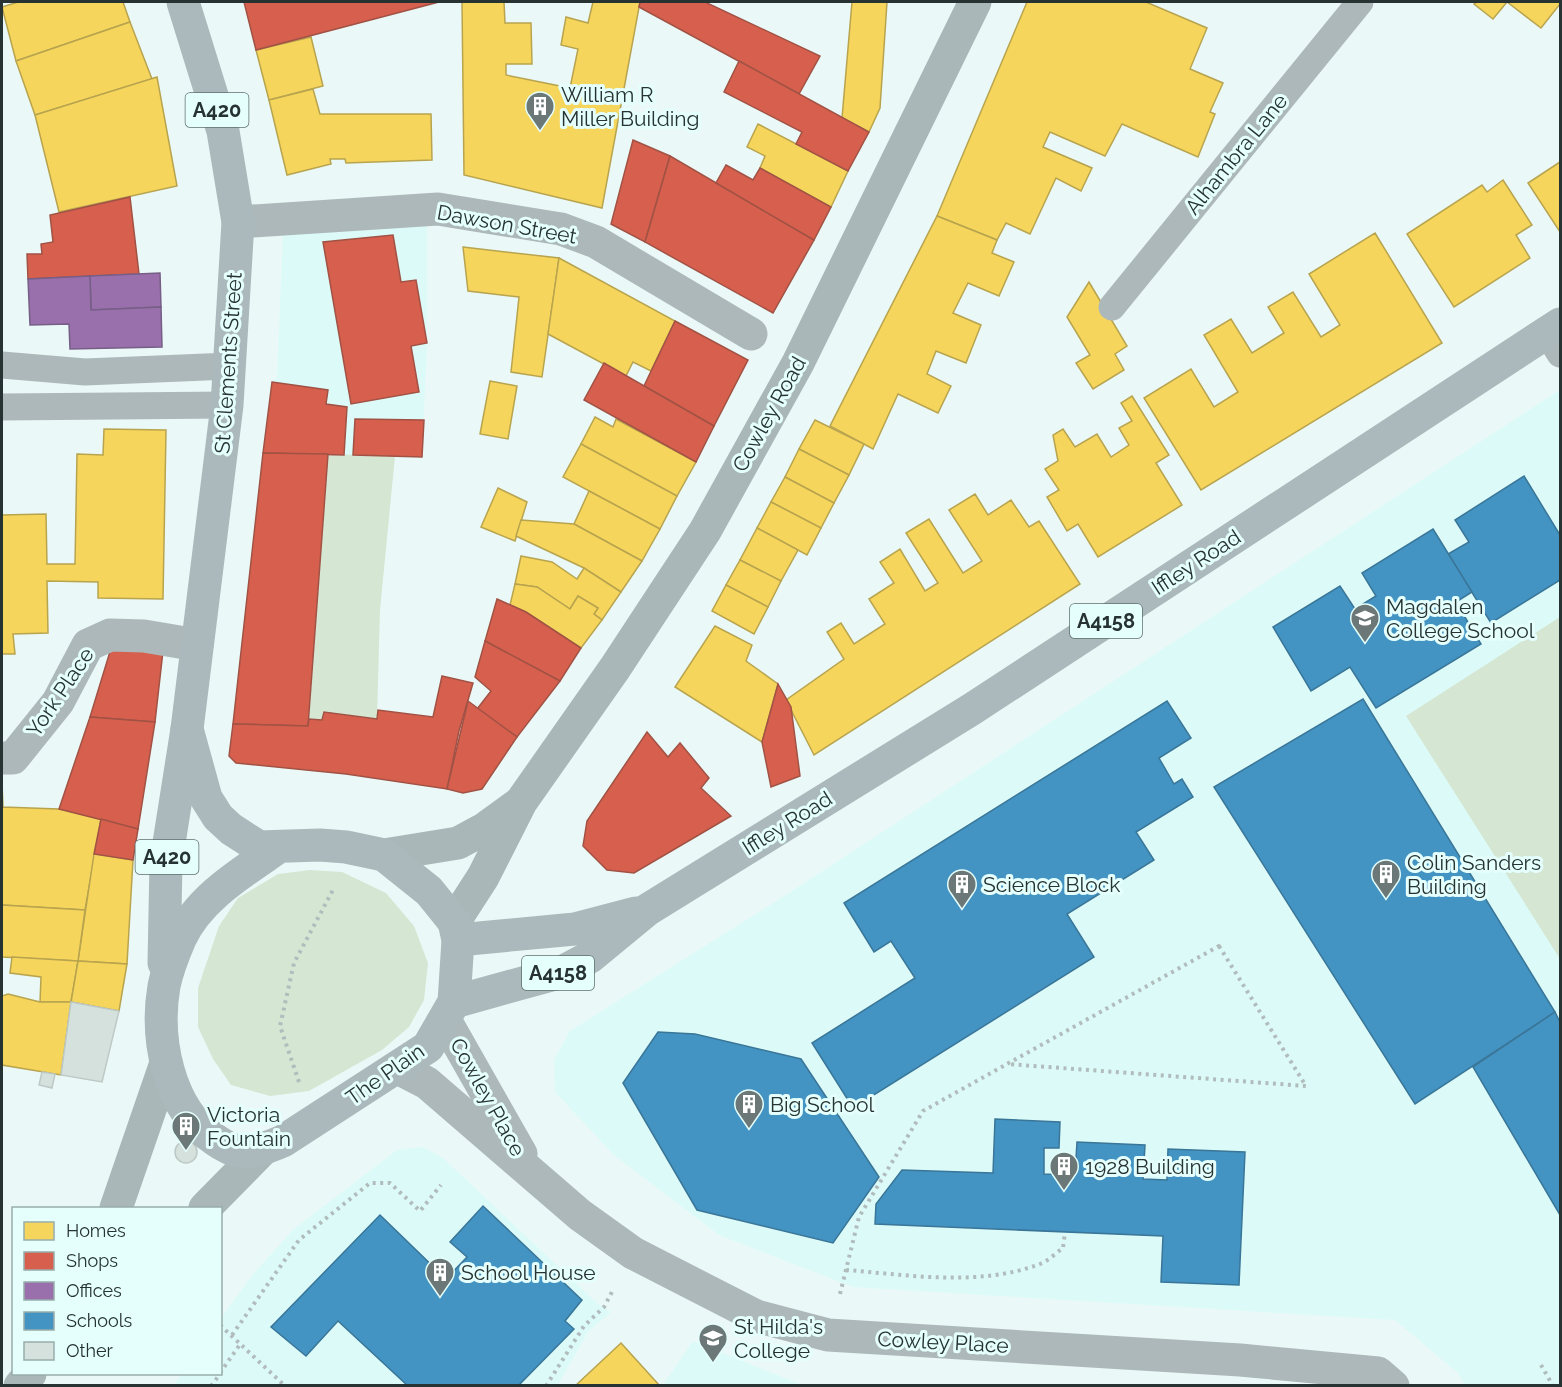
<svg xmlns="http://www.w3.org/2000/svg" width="1562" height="1387" viewBox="0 0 1562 1387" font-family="Raleway,sans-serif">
	<rect width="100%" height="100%" fill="#eaf9f7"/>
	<g fill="#dcfbf8">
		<path d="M427 224V343L422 457 263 453 272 382 277 378 283 234Z"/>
		<path d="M1558 391 1560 396V1385H1465L1458 1373 1395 1320 853 1287 719 1235 614 1155 555 1092 554 1060 570 1031 789 893Z"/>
		<path d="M423 1147 443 1158 598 1304 611 1312 588 1332 558 1385 173 1386 182 1374H220L221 1318 254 1273 294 1229 397 1150Z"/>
		<path d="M693 1341 802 1385H663Z"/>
	</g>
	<g fill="#d5e6d3">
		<path d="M328 454 395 456 380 610 377 719 324 712 322 720 309 719Z"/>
		<path d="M1560 617V959L1406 716Z"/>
		<path d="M310 870 342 872 386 893 414 926 428 963 424 1000 409 1027 382 1050 309 1091 270 1096 231 1085 213 1059 198 1027V988L219 926 238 898 278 874Z"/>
	</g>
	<g fill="#f6d55c" stroke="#b8a44f" stroke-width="1.5">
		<path d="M18 2H123L130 22 16 61 2 7Z"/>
		<path d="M462 2H504L505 23H531L532 64H506V75L570 88 578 49 561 45 566 17 588 23 593 2H640L602 208 464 175Z"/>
		<path d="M852 2H887L880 108 869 132 842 118Z"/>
		<path d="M1027 2H1146L1207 28 1190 69 1223 83 1210 112 1215 114 1198 157 1122 124 1105 156 1050 132 1043 147 1092 168 1081 191 1056 178 1030 234 1006 223 997 240 937 216Z"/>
		<path d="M1477 2H1560V4L1541 28 1507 2 1493 19 1474 4Z"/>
		<path d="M130 22 152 79 35 115 16 61Z"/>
		<path d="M311 37 323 86 269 100 256 50Z"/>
		<path d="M157 77 177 186 59 212 35 115Z"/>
		<path d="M313 89 320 114H431L432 160 346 163 345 159H330L331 164 287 175 269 100Z"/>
		<path d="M758 124 848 171 831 207 760 168 765 156 747 147Z"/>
		<path d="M1560 162V232L1528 183Z"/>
		<path d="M1503 180 1532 225 1516 235 1530 258 1454 307 1407 234 1482 185 1487 192Z"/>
		<path d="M937 216 997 240 992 253 1014 262 999 296 968 283 953 313 981 325 966 363 936 351 927 374 951 386 938 413 898 394 873 449 830 426Z"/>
		<path d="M1375 233 1442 343 1201 490 1144 398 1191 369 1214 407 1238 392 1204 335 1231 319 1252 353 1284 333 1268 307 1293 292 1321 337 1340 325 1309 274Z"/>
		<path d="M463 247 559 258 542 377 511 372 519 297 468 291Z"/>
		<path d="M559 258 675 321 651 371 633 362 626 376 548 334Z"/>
		<path d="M1089 282 1127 346 1115 354 1124 370 1093 389 1076 363 1090 355 1067 317Z"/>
		<path d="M490 381 517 386 508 439 480 434Z"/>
		<path d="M1132 396 1169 455 1156 463 1182 505 1098 557 1078 524 1067 531 1047 497 1059 490 1045 469 1058 461 1053 435 1063 429 1075 447 1097 434 1111 457 1129 445 1119 428 1132 421 1121 403Z"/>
		<path d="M595 417 613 427 616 419 696 462 677 496 581 444Z"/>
		<path d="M815 420 864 444 849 475 799 449Z"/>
		<path d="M104 429 166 430 163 599 98 598V582L47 581 48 633 13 634 15 654H2V515L46 514 47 564H75L77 454 103 455Z"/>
		<path d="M581 444 677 496 660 529 563 477Z"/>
		<path d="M799 449 849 475 834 503 785 477Z"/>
		<path d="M785 477 834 503 821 528 771 502Z"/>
		<path d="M498 488 527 502 515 541 481 527Z"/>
		<path d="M589 491 660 529 642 561 574 524Z"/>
		<path d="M975 494 988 515 1011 500 1029 527 1039 521 1080 584 814 755 786 700 844 659 827 632 841 623 854 644 885 624 869 599 894 583 880 562 900 549 925 591 938 583 906 533 929 519 963 573 982 561 949 510Z"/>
		<path d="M771 502 821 528 807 555 757 528Z"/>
		<path d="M521 520 574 524 642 561 621 592 584 568 516 536Z"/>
		<path d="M757 528 798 550 781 581 740 560Z"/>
		<path d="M521 556 552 562 577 579 584 568 621 592 602 620 594 614 598 608 578 596 570 609 537 587 515 584Z"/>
		<path d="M740 560 781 581 768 607 726 585Z"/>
		<path d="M515 584 537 587 570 609 578 596 598 608 594 614 602 620 581 648 526 612 510 605Z"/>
		<path d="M726 585 768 607 754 634 712 611Z"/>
		<path d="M715 626 752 645 746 661 778 684 762 742 675 687Z"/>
		<path d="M2 783 3 807 59 809 101 819 85 910 2 905Z"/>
		<path d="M94 854 133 860 127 964 78 961Z"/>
		<path d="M2 905 85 910 78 961 2 957Z"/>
		<path d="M12 957 78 961 71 1002H40L41 977 10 973Z"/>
		<path d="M78 961 127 964 119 1011 71 1002Z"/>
		<path d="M8 994 40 1002H71L61 1075 2 1065V996Z"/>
		<path d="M621 1343 660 1386H575Z"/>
	</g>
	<g fill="#d6604d" stroke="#a15245" stroke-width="1.5">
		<path d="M244 2H439L256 50Z"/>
		<path d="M640 2H705L820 56 799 94 639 7Z"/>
		<path d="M739 61 869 132 848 171 796 144 802 132 724 92Z"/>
		<path d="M633 140 670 156 645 242 611 224Z"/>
		<path d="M670 156 814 240 773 313 645 242Z"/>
		<path d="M726 165 753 180 760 168 831 207 814 240 716 183Z"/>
		<path d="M130 197 139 274 28 279 27 254H42L41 244 53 242 50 215Z"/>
		<path d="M393 235 401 282 416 280 427 343 411 346 419 392 351 404 323 242Z"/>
		<path d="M675 321 748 360 714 426 644 386Z"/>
		<path d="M604 363 714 426 696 462 584 400Z"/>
		<path d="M272 382 328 390 326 404 347 407 344 455 263 453Z"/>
		<path d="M355 419 424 420 422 457 353 455Z"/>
		<path d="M263 453 328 454 308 726 233 724Z"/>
		<path d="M497 599 526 612 581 648 560 681 485 641Z"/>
		<path d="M485 641 560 681 517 737 477 709 491 691 475 677Z"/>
		<path d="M112 645 163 651 155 722 90 717Z"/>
		<path d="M442 676 473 683 459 731 447 789 346 774 236 763 229 756 233 724 308 726 309 719 322 720 324 712 377 719 378 710 433 717Z"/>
		<path d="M778 684 791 707 800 776 771 787 762 742Z"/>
		<path d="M468 701 517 737 482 789 463 793 447 789Z"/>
		<path d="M90 717 155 722 138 829 59 809Z"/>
		<path d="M647 732 668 757 680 743 709 778 701 788 731 816 634 873 607 870 583 846 587 821Z"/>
		<path d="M101 819 138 829 133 860 94 854Z"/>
	</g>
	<g fill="#9970ab" stroke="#765e87" stroke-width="1.5">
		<path d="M160 273 161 307 91 310 90 276Z"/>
		<path d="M90 276 91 310 161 307 162 347 70 349 69 324 30 325 28 279Z"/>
	</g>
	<g fill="#4393c3" stroke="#3a7698" stroke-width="1.5">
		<path d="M1524 476 1560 535V580L1491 623 1448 554 1469 542 1455 520Z"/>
		<path d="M1433 529 1472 592 1456 602 1481 644 1376 708 1350 667 1311 691 1273 627 1340 586 1355 609 1376 596 1362 573Z"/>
		<path d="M1363 699 1555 1012 1415 1104 1214 787Z"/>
		<path d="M1167 701 1191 738 1159 758 1174 784 1182 779 1193 797 1136 832 1154 860 1067 914 1094 957 853 1108 812 1043 915 978 891 941 874 952 844 903Z"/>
		<path d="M1555 1012 1560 1022V1215L1473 1067Z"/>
		<path d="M658 1032 695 1034 801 1059 879 1177 833 1243 697 1210 623 1083Z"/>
		<path d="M995 1119 1060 1122 1059 1148H1044V1174L1075 1175 1077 1142 1145 1145 1143 1179 1167 1180 1168 1149 1245 1152 1239 1285 1161 1282 1163 1236 875 1224 876 1204 902 1170 993 1173Z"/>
		<path d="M483 1206 582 1300 565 1321 574 1329 518 1386H408L338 1321 306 1356 271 1327 380 1215 446 1279 467 1257 450 1242Z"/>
	</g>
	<g fill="#d4e1dd" stroke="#bec9c6" stroke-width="1.5">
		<path d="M71 1002 119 1011 102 1082 61 1075Z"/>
		<path d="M42 1072 55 1074 52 1088 39 1085Z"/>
		<circle cx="186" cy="1152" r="11"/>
	</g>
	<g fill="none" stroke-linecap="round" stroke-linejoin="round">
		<g stroke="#b1bcbc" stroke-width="4" stroke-dasharray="3 4.5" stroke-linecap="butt">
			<path d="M1219 946 1306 1086 1007 1064Z"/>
			<path d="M299 1082 280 1026 294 963 334 888"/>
			<path d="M846 1270C910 1275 979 1287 1040 1264 1048 1261 1056 1253 1063 1248L1065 1232"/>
			<path d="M840 1294 859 1217 923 1111 1007 1064"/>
			<path d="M220 1325 285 1386"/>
			<path d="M232 1335 299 1240 370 1183H390L420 1211 441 1185"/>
			<path d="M1541 1365 1553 1386"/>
			<path d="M220 1373 241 1343"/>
			<path d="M211 1386 220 1374"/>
			<path d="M546 1386 584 1326 604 1307 613 1290"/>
		</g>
		<g stroke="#adb8ba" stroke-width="27">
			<path d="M1112 307 1360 2"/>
			<path d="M1547 333 1560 354"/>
			<path d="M2 365 85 372 230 366"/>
			<path d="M2 407 227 405"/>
		</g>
		<g stroke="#adb8ba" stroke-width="33">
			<path d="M238 222 438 209 561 229 596 242 751 334"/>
			<path d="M2 758H13L58 702 88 645 110 635 144 636 197 645"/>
			<path d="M445 1020 521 1154"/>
			<path d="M398 1068 427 1083 580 1215 633 1253 756 1316 828 1335 1240 1360 1378 1373 1393 1386"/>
		</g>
		<g stroke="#a9b7b9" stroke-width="33">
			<path d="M384 855 458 843 484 829 517 805"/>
			<path d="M454 922 483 877 521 802 615 668 705 531 798 363 975 2"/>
			<path d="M116 1208 166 1063"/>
			<path d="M205 1208 262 1150"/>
			<path d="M20 1386 30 1374"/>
		</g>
		<g stroke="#acb9bc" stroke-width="33">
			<path d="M187 729 206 798 218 817 231 829 259 847 320 845 346 847 384 855 429 891 454 922 458 940 454 1002 428 1047 283 1141C268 1147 255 1153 239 1151 230 1150 221 1144 214 1139 168 1109 155 1038 164 986 167 971 174 953 180 939 198 899 241 873 276 849"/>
			<path d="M458 940 575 929 636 913"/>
			<path d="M164 963 166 862 187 729 227 405 238 222 223 131 183 2"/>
			<path d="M454 1002 562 972 590 957 647 910 972 709 1560 324"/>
		</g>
	</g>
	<defs>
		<g id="building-pin" transform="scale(1.5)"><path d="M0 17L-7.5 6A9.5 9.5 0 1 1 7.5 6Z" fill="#6b7877" stroke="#e4fffc"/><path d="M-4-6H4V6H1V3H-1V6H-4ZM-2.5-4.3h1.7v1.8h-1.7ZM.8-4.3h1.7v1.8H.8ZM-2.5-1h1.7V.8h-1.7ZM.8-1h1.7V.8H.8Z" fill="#fff"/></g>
		<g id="school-pin" transform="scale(1.5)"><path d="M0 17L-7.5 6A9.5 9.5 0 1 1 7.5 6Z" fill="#6b7877" stroke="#e4fffc"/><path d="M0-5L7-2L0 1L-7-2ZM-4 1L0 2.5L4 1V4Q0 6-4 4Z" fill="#fff"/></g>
		<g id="university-pin" transform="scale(1.5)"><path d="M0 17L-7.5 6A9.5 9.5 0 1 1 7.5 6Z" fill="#6b7877" stroke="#e4fffc"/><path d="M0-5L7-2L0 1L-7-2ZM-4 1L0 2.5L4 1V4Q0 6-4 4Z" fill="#fff"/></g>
	</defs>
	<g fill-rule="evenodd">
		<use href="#building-pin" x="540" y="106"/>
		<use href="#school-pin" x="1365" y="618"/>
		<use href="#building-pin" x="1386" y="874"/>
		<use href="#building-pin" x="962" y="884"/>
		<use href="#building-pin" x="749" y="1104"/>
		<use href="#building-pin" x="186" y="1126"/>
		<use href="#building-pin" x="1064" y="1166"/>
		<use href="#building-pin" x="440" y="1272"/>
		<use href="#university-pin" x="713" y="1338"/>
	</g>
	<g text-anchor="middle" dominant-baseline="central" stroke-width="6" stroke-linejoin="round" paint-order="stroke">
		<g fill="#e4fffc" stroke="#5f706f" stroke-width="1.5">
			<rect x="185.5" y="93" width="63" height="34" rx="4.5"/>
			<rect x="1070" y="604" width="72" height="34" rx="4.5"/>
			<rect x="135.5" y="840" width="63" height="34" rx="4.5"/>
			<rect x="522" y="956" width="72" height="34" rx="4.5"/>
		</g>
		<g font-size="20" font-weight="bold" fill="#263332">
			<text x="217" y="110">A420</text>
			<text x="1106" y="621">A4158</text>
			<text x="167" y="857">A420</text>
			<text x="558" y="973">A4158</text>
		</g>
		<g font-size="21" fill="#263332" stroke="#e4fffc" text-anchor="start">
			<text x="561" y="94">William R<tspan x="561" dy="24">Miller Building</tspan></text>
			<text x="1386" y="606">Magdalen<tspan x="1386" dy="24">College School</tspan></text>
			<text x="1407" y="862">Colin Sanders<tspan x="1407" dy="24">Building</tspan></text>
			<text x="983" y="884">Science Block</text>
			<text x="770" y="1104">Big School</text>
			<text x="207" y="1114">Victoria<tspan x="207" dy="24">Fountain</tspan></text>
			<text x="1085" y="1166">1928 Building</text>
			<text x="461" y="1272">School House</text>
			<text x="734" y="1326">St Hilda's<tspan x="734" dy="24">College</tspan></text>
		</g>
		<g font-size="21" fill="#263332" stroke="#e4fffc">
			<text transform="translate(1236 154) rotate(-51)">Alhambra Lane</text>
			<text transform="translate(507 224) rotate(10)">Dawson Street</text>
			<text transform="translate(228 363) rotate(-86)">St Clements Street</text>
			<text transform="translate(769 414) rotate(-61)">Cowley Road</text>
			<text transform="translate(1196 562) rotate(-33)">Iffley Road</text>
			<text transform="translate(60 692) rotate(-56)">York Place</text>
			<text transform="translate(787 823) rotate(-32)">Iffley Road</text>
			<text transform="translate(385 1074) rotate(-35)">The Plain</text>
			<text transform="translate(488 1097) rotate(61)">Cowley Place</text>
			<text transform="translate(943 1342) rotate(3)">Cowley Place</text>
		</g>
	</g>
	<rect width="1562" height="1387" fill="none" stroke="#263332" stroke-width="6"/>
	<rect x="12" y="1207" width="210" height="168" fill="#e4fffc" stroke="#98adab" stroke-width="1.5"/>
	<rect x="24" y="1222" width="30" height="18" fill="#f6d55c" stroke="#98adab" stroke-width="1.5"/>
	<text x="66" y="1237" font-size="18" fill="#263332">Homes</text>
	<rect x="24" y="1252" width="30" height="18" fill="#d6604d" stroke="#98adab" stroke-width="1.5"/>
	<text x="66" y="1267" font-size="18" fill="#263332">Shops</text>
	<rect x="24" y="1282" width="30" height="18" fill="#9970ab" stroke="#98adab" stroke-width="1.5"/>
	<text x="66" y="1297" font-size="18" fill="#263332">Offices</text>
	<rect x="24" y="1312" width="30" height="18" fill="#4393c3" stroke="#98adab" stroke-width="1.5"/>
	<text x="66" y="1327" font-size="18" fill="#263332">Schools</text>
	<rect x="24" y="1342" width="30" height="18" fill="#d4e1dd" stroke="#98adab" stroke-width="1.5"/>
	<text x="66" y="1357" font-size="18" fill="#263332">Other</text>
</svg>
